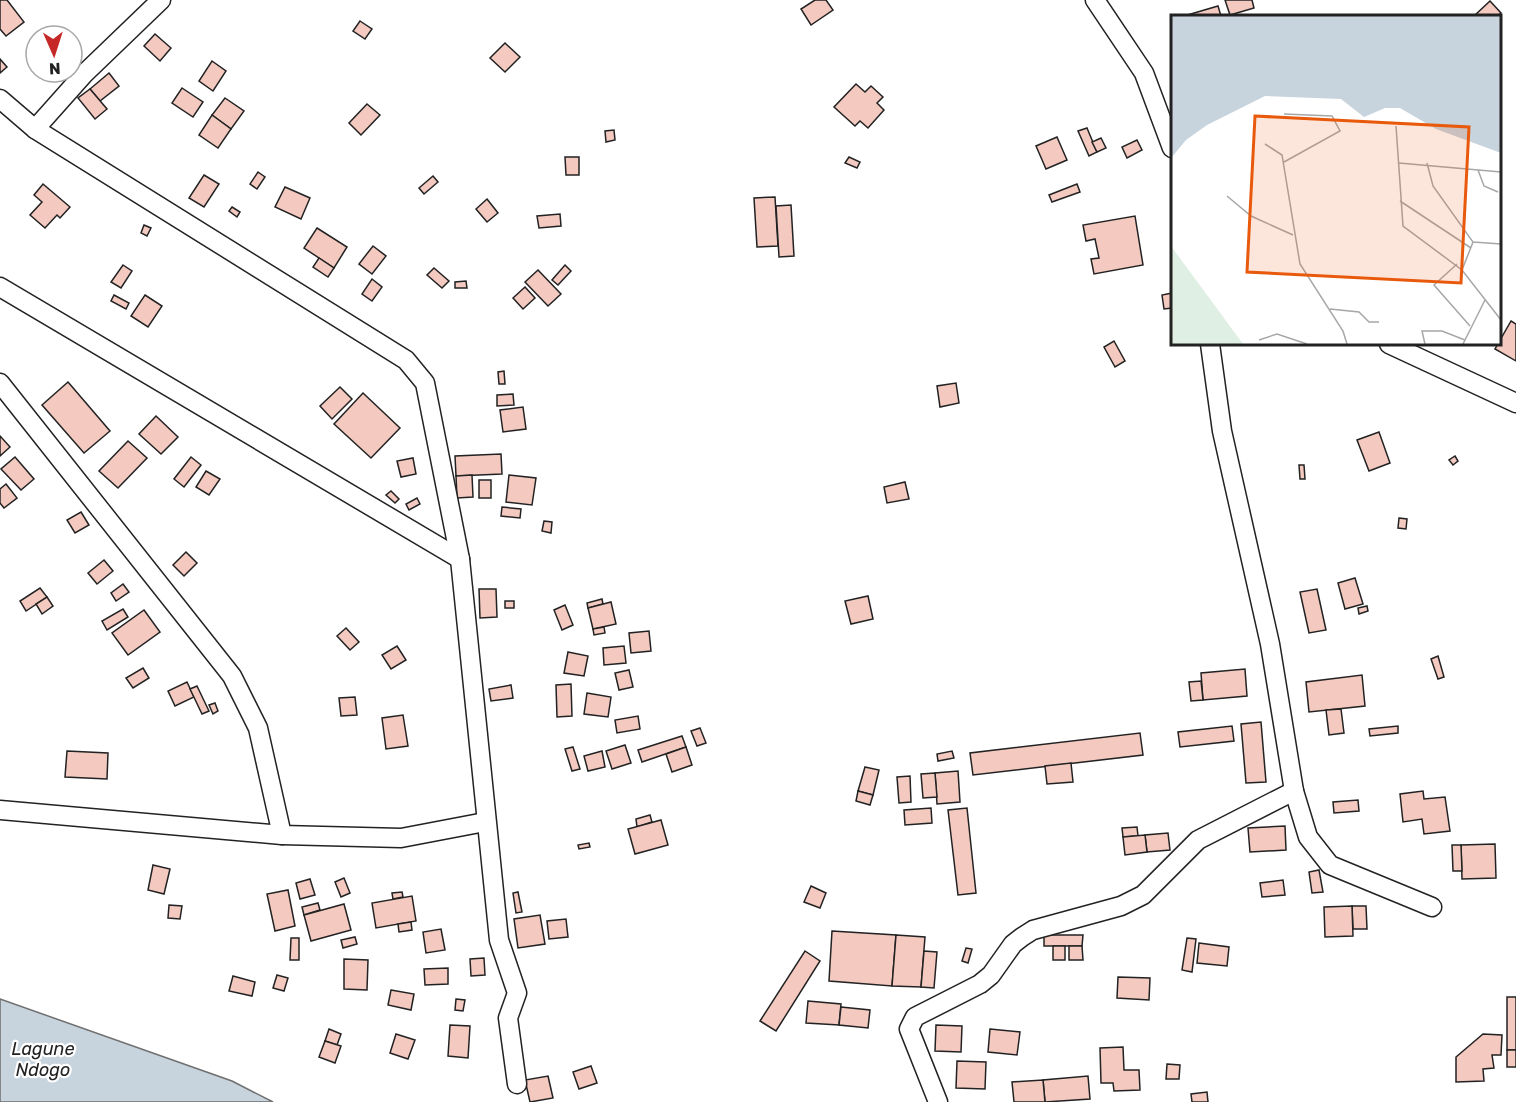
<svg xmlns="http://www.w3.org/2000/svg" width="1516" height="1102" viewBox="0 0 1516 1102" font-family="Rubik,sans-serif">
	<rect width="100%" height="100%" fill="#fff"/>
	<path fill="#c7d3dd" stroke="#6f6f6f" stroke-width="1.5" d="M0 999 232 1081 273 1102H0Z"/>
	<g fill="#f3c9c0" stroke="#222" stroke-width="1.5">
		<path d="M0 0H7L24 22 6 36 0 29Z"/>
		<path d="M815 0H826L833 10 811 25 801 9Z"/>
		<path d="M1225 0H1252L1254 8 1230 15Z"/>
		<path d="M1490 1 1501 13 1497 16H1474Z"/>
		<path d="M1218 6 1221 16H1184Z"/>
		<path d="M360 21 372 29 365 39 353 31Z"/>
		<path d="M155 34 171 48 160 61 144 46Z"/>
		<path d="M505 43 520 57 505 72 490 58Z"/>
		<path d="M0 59 7 67 0 73Z"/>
		<path d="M212 61 226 71 213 91 199 81Z"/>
		<path d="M109 73 119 86 100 101 90 89Z"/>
		<path d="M856 84 865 92 871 86 883 97 877 103 884 110 868 128 860 121 855 126 834 107Z"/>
		<path d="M182 88 203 102 193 117 172 103Z"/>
		<path d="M90 89 107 109 95 119 78 98Z"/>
		<path d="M225 98 244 111 231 129 212 115Z"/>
		<path d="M367 104 380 115 361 135 349 123Z"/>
		<path d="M212 115 231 129 218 148 199 135Z"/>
		<path d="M1087 128 1097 152 1089 156 1078 131Z"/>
		<path d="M614 130 615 140 606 142 605 131Z"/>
		<path d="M1057 137 1067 160 1046 169 1036 146Z"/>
		<path d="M1101 138 1106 148 1097 152 1092 142Z"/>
		<path d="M1137 140 1142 150 1127 158 1122 147Z"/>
		<path d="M565 157H579V175H566Z"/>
		<path d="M849 157 860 162 857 168 845 163Z"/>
		<path d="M258 172 265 177 257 189 250 184Z"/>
		<path d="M204 175 219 184 204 207 189 198Z"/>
		<path d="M433 176 438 182 424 194 419 188Z"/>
		<path d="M43 184 70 207 60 218 57 215 45 228 30 215 42 202 34 195Z"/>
		<path d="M1077 184 1080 192 1052 202 1049 195Z"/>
		<path d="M285 187 310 198 301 219 275 207Z"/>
		<path d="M775 197 778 246 757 247 754 198Z"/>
		<path d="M487 199 498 213 487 222 476 209Z"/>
		<path d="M791 205 794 256 779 257 776 206Z"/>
		<path d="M232 207 240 212 237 217 229 211Z"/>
		<path d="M560 214 561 226 539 228 537 216Z"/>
		<path d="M1135 216 1143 265 1094 274 1091 259 1099 258 1095 239 1086 241 1083 225Z"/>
		<path d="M144 225 151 228 147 236 141 233Z"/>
		<path d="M317 228 347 247 334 268 304 248Z"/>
		<path d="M373 246 386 256 372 274 359 264Z"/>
		<path d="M319 258 334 268 328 277 313 267Z"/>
		<path d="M123 265 132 271 121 288 111 282Z"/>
		<path d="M565 265 571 271 558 285 552 280Z"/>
		<path d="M434 268 449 281 442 288 427 275Z"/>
		<path d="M538 270 561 294 548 306 525 282Z"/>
		<path d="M372 279 382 287 372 301 362 294Z"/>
		<path d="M466 281 467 288H455V282Z"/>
		<path d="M525 287 535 298 523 309 513 298Z"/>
		<path d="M1172 293V308L1164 309 1162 295Z"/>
		<path d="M114 295 129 303 126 309 111 301Z"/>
		<path d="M145 295 162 306 148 327 131 316Z"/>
		<path d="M1511 321 1516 324V361L1495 349Z"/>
		<path d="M1114 341 1125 361 1115 367 1104 347Z"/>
		<path d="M504 371 505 384H499L498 372Z"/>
		<path d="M68 382 110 431 84 453 42 405Z"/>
		<path d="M956 383 959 403 940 407 937 386Z"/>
		<path d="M340 387 352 399 332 419 320 406Z"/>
		<path d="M363 393 400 428 371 458 334 424Z"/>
		<path d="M513 394 514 405 497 406V395Z"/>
		<path d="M523 407 526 429 503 432 500 410Z"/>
		<path d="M156 416 178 437 161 454 139 434Z"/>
		<path d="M1379 432 1390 463 1369 471 1357 440Z"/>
		<path d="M0 436 10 447 0 456Z"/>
		<path d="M128 441 147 458 118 488 99 471Z"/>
		<path d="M501 454 502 474 456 476 455 456Z"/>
		<path d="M1455 456 1458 461 1453 465 1449 460Z"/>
		<path d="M15 457 34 479 21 490 1 469Z"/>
		<path d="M191 457 201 465 184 487 174 479Z"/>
		<path d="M413 458 416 474 401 477 397 461Z"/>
		<path d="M1299 465H1304L1305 479H1300Z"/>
		<path d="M206 471 220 479 209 495 196 487Z"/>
		<path d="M472 475 473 497 457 498 456 476Z"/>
		<path d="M509 475 536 478 532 505 506 502Z"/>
		<rect x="479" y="480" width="12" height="18"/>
		<path d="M905 482 909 499 887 503 884 487Z"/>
		<path d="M6 484 17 498 4 508 0 503V489Z"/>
		<path d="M391 491 399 499 395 503 386 495Z"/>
		<path d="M417 498 420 504 409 510 406 504Z"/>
		<path d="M502 507 521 509 520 518 501 516Z"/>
		<path d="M81 512 89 525 75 533 67 520Z"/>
		<path d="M1399 518 1407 519 1406 529 1398 528Z"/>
		<path d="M544 521 552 522 551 533 542 531Z"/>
		<path d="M186 552 197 563 184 576 173 565Z"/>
		<path d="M104 560 113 571 97 584 88 573Z"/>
		<path d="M1355 578 1363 604 1345 609 1338 583Z"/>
		<path d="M123 584 129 592 116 601 111 593Z"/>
		<path d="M40 588 47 597 26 611 20 601Z"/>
		<path d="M479 589H496L497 617 480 618Z"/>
		<path d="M1317 589 1326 630 1309 633 1300 592Z"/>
		<path d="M868 596 873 619 851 624 845 601Z"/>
		<path d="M47 597 53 606 42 614 36 604Z"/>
		<path d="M602 599 603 604 588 608 587 603Z"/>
		<rect x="505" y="601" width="9" height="7"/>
		<path d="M611 602 616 624 593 629 588 608Z"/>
		<path d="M565 605 573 625 562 630 554 610Z"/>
		<path d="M1367 606 1368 611 1359 614 1358 608Z"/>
		<path d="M123 609 128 617 107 630 102 621Z"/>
		<path d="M144 610 160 632 128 655 112 633Z"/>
		<path d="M604 627 605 633 594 635 593 629Z"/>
		<path d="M346 628 359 642 350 650 337 636Z"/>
		<path d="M649 631 651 651 631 653 629 633Z"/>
		<path d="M397 646 406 660 391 669 382 655Z"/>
		<path d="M624 646 626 663 604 665 603 648Z"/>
		<path d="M568 652 588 656 584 676 564 673Z"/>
		<path d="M1438 656 1444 677 1438 679 1431 659Z"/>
		<path d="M143 668 149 678 133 688 126 678Z"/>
		<path d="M1245 669 1247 696 1203 700 1201 673Z"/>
		<path d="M629 670 633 687 619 690 615 673Z"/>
		<path d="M1362 675 1365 706 1309 712 1306 682Z"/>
		<path d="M1201 681 1203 700 1191 701 1189 682Z"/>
		<path d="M187 682 194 697 175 706 168 691Z"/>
		<path d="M571 684 572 716 557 717 556 685Z"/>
		<path d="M511 685 513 698 491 701 489 689Z"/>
		<path d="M197 686 209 711 202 714 190 689Z"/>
		<path d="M587 693 611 697 608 717 584 714Z"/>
		<path d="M355 697 357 715 341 716 339 698Z"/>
		<path d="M215 703 218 711 213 714 209 705Z"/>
		<path d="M1341 709 1344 733 1329 735 1326 710Z"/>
		<path d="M403 715 408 746 386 749 382 718Z"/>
		<path d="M638 716 640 729 617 733 615 720Z"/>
		<path d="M1261 722 1266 782 1246 783 1241 724Z"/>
		<path d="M1232 726 1234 741 1180 747 1178 732Z"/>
		<path d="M1398 726V733L1370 736 1369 729Z"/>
		<path d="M700 728 706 743 697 746 691 731Z"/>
		<path d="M1140 733 1143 755 973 775 970 753Z"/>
		<path d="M682 736 686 747 642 762 638 750Z"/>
		<path d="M625 745 631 763 612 769 606 751Z"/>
		<path d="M573 747 580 769 572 771 565 749Z"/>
		<path d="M686 747 692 765 672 772 666 754Z"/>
		<path d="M67 751 108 753 107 779 65 777Z"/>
		<path d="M602 751 605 767 588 771 584 756Z"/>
		<path d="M952 751 954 758 938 761 937 754Z"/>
		<path d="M1071 763 1073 782 1047 784 1045 766Z"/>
		<path d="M865 767 879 770 873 795 858 791Z"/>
		<path d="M958 771 960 802 937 804 935 773Z"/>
		<path d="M935 773 937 797 923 798 921 774Z"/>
		<path d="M910 776 911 802 899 803 897 777Z"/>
		<path d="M858 791 873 795 870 805 856 801Z"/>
		<path d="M1423 791 1424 799 1445 797 1450 831 1424 834 1422 819 1403 822 1400 794Z"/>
		<path d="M1358 800 1359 811 1334 813 1333 802Z"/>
		<path d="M931 808 932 823 905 825 904 810Z"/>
		<path d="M967 808 976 893 958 895 948 810Z"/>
		<path d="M650 815 652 822 637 827 636 819Z"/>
		<path d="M661 820 668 845 635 854 628 829Z"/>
		<path d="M1285 826 1286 850 1250 852 1248 828Z"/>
		<path d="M1137 827 1138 836 1123 837 1122 828Z"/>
		<path d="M1168 833 1170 850 1147 852 1145 835Z"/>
		<path d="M1145 835 1147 852 1125 855 1123 837Z"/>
		<path d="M589 843 590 847 579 849 578 845Z"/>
		<path d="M1495 844 1496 878 1462 879 1461 845Z"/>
		<path d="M1452 845H1461L1462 871H1453Z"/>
		<path d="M153 865 170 869 164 894 148 890Z"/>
		<path d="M1319 870 1323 892 1312 893 1309 872Z"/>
		<path d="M344 878 350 893 341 897 335 882Z"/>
		<path d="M310 879 315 895 300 899 296 883Z"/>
		<path d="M1283 880 1285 895 1262 897 1260 883Z"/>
		<path d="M811 886 826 893 820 908 804 902Z"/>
		<path d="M288 890 295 926 275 931 267 894Z"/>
		<path d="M402 892 403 897 393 899 392 893Z"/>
		<path d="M518 892 522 912 516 913 513 893Z"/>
		<path d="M412 896 416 921 376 928 372 903Z"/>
		<path d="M318 903 320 910 304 915 302 907Z"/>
		<path d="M344 904 351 930 311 941 304 915Z"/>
		<path d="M169 905 182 906 180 919 168 918Z"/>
		<path d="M1352 906H1366L1367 929H1353Z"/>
		<path d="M1352 906 1353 936 1325 937 1324 907Z"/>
		<path d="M540 915 545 944 518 948 514 919Z"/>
		<path d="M566 919 568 937 549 939 547 921Z"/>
		<path d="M411 922 412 930 399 932 398 924Z"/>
		<path d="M441 929 445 950 426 953 423 932Z"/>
		<path d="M832 931 896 935 892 986 829 981Z"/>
		<path d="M896 935 925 937 921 987 892 986Z"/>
		<path d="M1044 935H1083L1082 946H1044Z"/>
		<path d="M355 937 357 944 343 948 341 940Z"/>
		<path d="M291 938H299V960H290Z"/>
		<path d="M1187 938 1196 939 1192 972 1182 970Z"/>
		<path d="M1199 943 1229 947 1227 966 1197 963Z"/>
		<rect x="1053" y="946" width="12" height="14"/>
		<path d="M1069 946H1082L1083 960H1069Z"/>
		<path d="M966 948 972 949 968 963 962 961Z"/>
		<path d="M805 951 820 961 776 1031 760 1021Z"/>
		<path d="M924 951 937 952 934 988 921 987Z"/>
		<path d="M484 958 485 975 471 976 470 959Z"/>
		<path d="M344 959 368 960 367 990 344 989Z"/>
		<path d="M448 968V984L425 985 424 969Z"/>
		<path d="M277 975 288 978 284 991 273 988Z"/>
		<path d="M233 976 255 982 252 996 229 991Z"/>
		<path d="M1118 977 1150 978 1149 1000 1117 998Z"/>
		<path d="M391 990 414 994 411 1010 388 1005Z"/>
		<rect x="1507" y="997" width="9" height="53"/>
		<path d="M456 999 465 1000 463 1011 455 1010Z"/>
		<path d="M808 1001 841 1004 839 1025 806 1023Z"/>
		<path d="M841 1007 870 1010 868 1028 839 1025Z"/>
		<path d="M450 1025 470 1026 468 1058 448 1056Z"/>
		<path d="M936 1025 962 1026 961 1052 935 1051Z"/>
		<path d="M329 1029 341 1034 337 1045 325 1041Z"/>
		<path d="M990 1029 1020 1032 1017 1055 988 1052Z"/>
		<path d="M396 1034 415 1040 408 1059 390 1053Z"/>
		<path d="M1483 1034 1502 1035 1501 1055H1492L1494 1068 1483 1069 1484 1081 1456 1082V1057Z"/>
		<path d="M325 1041 341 1046 335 1063 319 1057Z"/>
		<path d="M1123 1047 1124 1070H1139L1140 1090 1114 1091 1113 1083H1101L1100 1048Z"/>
		<rect x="1507" y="1050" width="9" height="17"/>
		<path d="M957 1061 986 1062 985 1089 956 1088Z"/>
		<path d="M1167 1064 1180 1065 1179 1079H1166Z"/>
		<path d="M591 1066 597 1083 579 1089 573 1072Z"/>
		<path d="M548 1076 553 1098 530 1102 525 1080Z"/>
		<path d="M1088 1076 1090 1099 1045 1102 1043 1080Z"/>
		<path d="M1043 1080 1045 1102H1014L1012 1082Z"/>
		<path d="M1207 1092 1208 1102H1192L1191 1094Z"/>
	</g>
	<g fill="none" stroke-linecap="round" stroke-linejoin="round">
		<g stroke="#222" stroke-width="21">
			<g id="minor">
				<path d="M1095 0 1144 73 1172 148"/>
				<path d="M0 99 35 129 406 360 425 383 460 559 499 940 517 993 508 1018 517 1084"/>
				<path d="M35 129 84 74 161 0"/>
				<path d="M0 287 460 559"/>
				<path d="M1210 344 1222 431 1270 644 1294 791 1308 837 1330 865 1432 907"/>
				<path d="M1389 344 1516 403"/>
				<path d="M0 383 232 676 258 728 282 835"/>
				<path d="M0 810 282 835 401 838 485 822"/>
				<path d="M938 1102 909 1029 915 1017 980 984 991 975 1013 944 1022 937 1033 930 1121 906 1143 895 1198 840 1294 791"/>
			</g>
		</g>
		<use href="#minor" stroke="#fff" stroke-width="18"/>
	</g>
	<g text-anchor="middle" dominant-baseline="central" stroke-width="4.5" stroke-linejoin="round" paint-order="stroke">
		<g font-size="18" font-style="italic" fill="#222" stroke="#fff">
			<text x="43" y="1049">Lagune<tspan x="43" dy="21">Ndogo</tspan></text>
		</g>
	</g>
	<g transform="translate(1171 15)">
		<rect width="330" height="330" fill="#fff"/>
		<path d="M0 231 72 329H0Z" fill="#e0efe3"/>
		<path d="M0 1H330V138L265 114 229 93H214L193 102 170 84 94 81 36 110 15 125 0 143Z" fill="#c7d3dd"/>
		<path fill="none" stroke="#a7a7a7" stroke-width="1.5" d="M225 111 232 211 291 255 330 305M94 129 111 140 129 249 172 316 176 329M113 147 169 116 161 101 113 99M228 148 330 157M256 148 262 171 302 227 291 255M307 155 313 171 327 177M56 181 80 201 122 220M229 186 300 233M302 227 330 229M286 249 263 270 299 311M159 294 188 297 198 307H208M88 325 106 319 136 329M254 329 251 316H271L294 325M292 329 314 285"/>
		<path fill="#e8590c" fill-opacity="0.15" stroke="#e8590c" stroke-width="3" d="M84 101 298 112 290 268 76 257Z"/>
		<rect width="330" height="330" fill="none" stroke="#222" stroke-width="3"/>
	</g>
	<g transform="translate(54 54) rotate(177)"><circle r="28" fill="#ffffff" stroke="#a7a7a7" stroke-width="1.5"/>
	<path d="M0-4.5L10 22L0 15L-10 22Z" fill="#c62828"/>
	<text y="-9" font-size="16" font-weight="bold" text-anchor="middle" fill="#222222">N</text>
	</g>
</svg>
